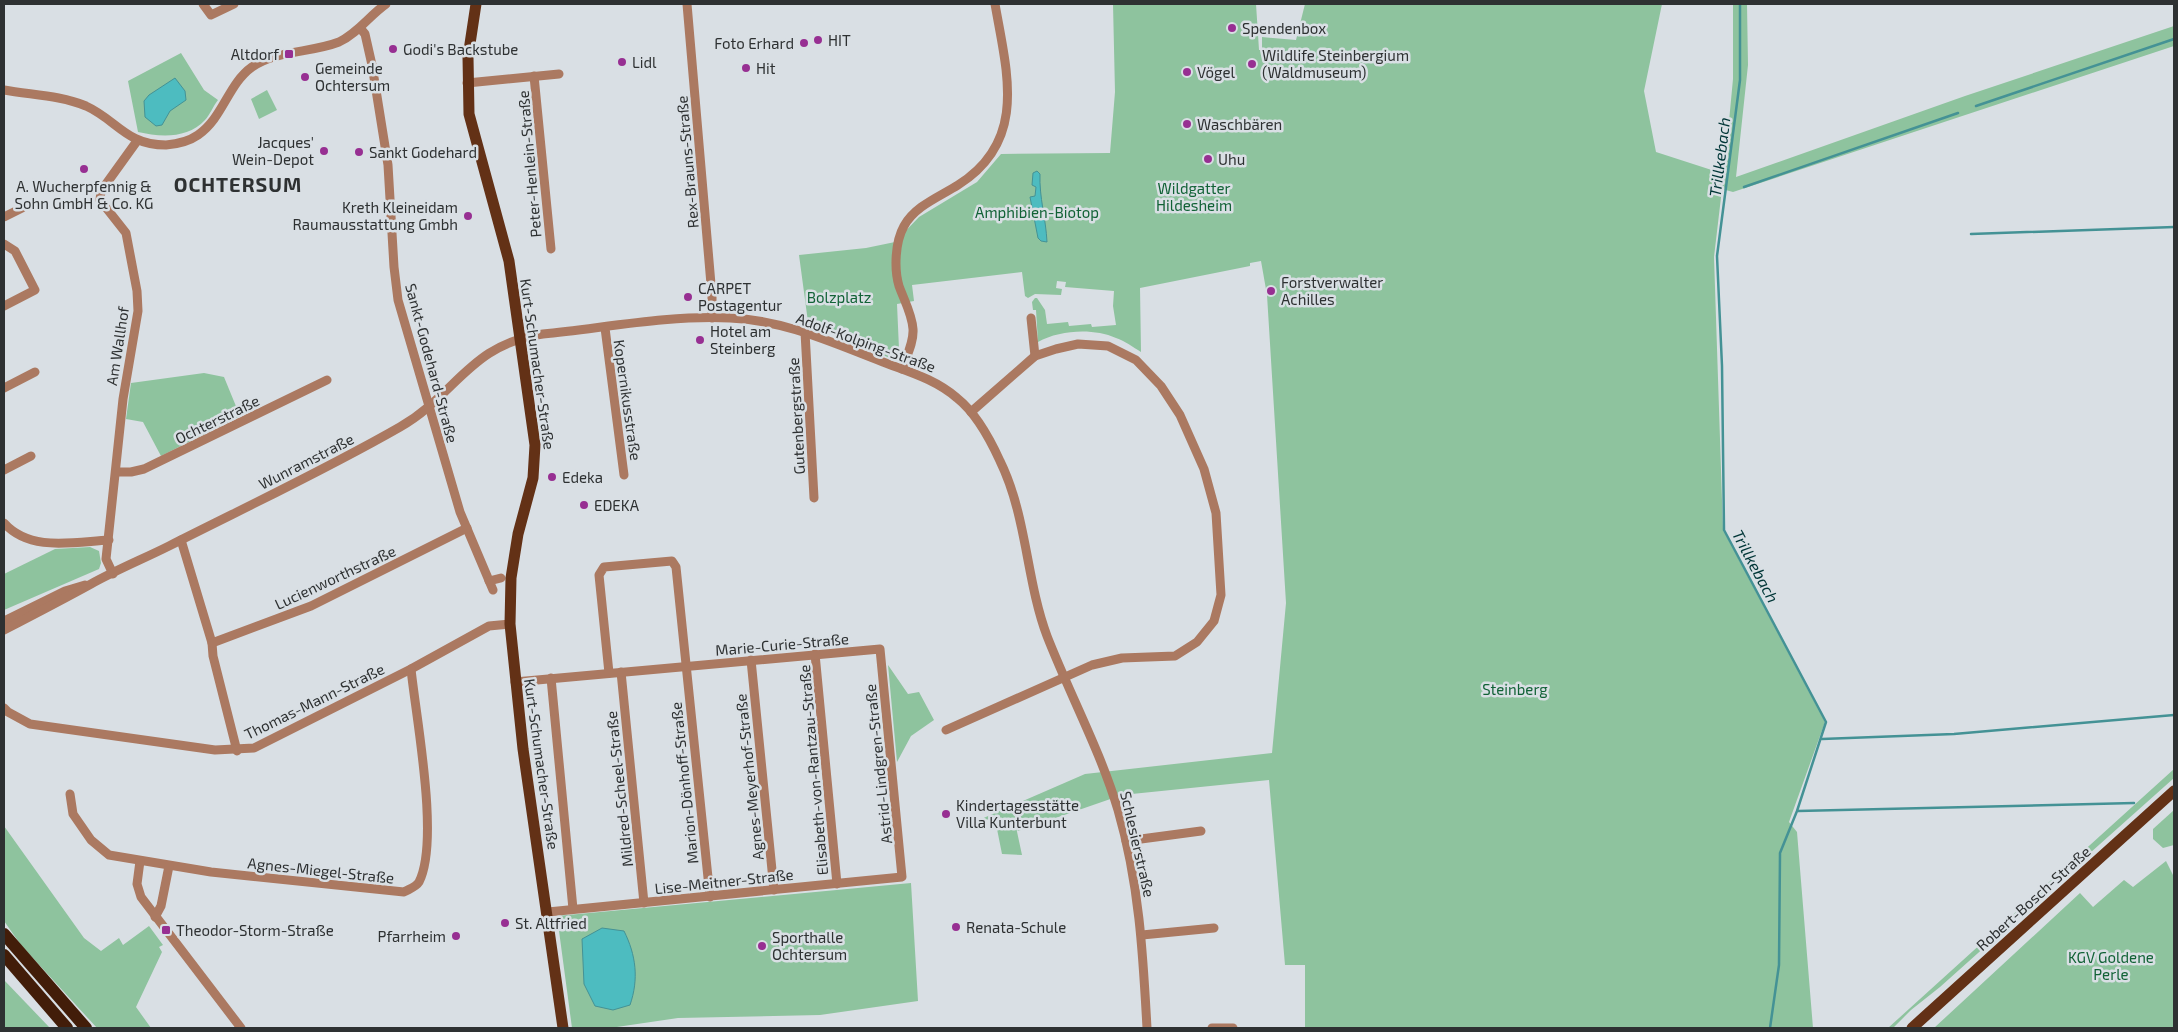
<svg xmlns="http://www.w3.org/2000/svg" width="2178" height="1032" viewBox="0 0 2178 1032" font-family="'Exo 2',sans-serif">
	<rect width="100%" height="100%" fill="#d9dfe4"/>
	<g fill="#8ec39e">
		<path d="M1113 4H1256L1259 50H1262V37L1296 40 1305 4H1662L1644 91 1656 152 1724 174 1733 79V4H1747L1748 65 1736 177 1965 96 2174 26V46L1733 192 1722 189 1714 257 1723 530 1825 722 1789 822 1797 832 1813 1028H1305V965H1285L1269 780 1122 795 1018 831 1016 827 1022 855 1002 854 995 819 979 820 1085 774 1272 753 1286 603 1267 295 1261 261 1250 263V266L1140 288 1141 352C1133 347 1125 341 1116 338 1093 328 1060 330 1038 342L1036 310H1033L1032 302 1035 298H1037L1045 310 1047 324 1068 322 1069 326 1091 324 1092 327 1116 325 1113 306 1114 291 1065 287 1066 282 1057 281 1056 288 1062 289 1061 295 1035 294 1028 298 1025 296 1022 272 912 285 914 301 897 304 899 349 892 359 808 322 799 255 866 248 895 242 919 217 977 182 1001 154 1110 153 1115 92Z"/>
		<path d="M181 53 204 90 218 100C213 106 210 115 205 120 188 139 160 137 138 132L128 81Z"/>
		<path d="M267 90 277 110 259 119 251 99Z"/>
		<path d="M204 373 224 377 240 416 161 456 143 422 126 419 131 383Z"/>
		<path d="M90 547 99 551 101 563 99 569 4 610V574L55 549Z"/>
		<path d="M888 665 908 694 919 692 934 720 911 736 897 762Z"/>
		<path d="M2174 769V778L1940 987 1911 1010 1893 1028H1888Z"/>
		<path d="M2174 810V845L2163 848 2153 839V829Z"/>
		<path d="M4 826 84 938 101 951 119 938 123 945 149 926 163 945 159 947 162 952 136 1007 151 1028H97L21 945 4 921Z"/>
		<path d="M2166 861 2174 877V1028H1934L2080 893 2093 907 2124 880 2133 887Z"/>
		<path d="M911 883 918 1001 820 1015 678 1018 610 1028H572L557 916Z"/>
		<path d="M4 980 50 1028H4Z"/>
	</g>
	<g fill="#4dbcc0" stroke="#449295">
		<path d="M175 78 185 91 186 100 170 111 162 125 156 126 145 117 144 101 149 95Z"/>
		<path d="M1037 171 1040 174C1039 197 1046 219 1047 242L1041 241 1038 238 1030 197 1035 196 1036 187 1032 185 1033 173Z"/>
		<path d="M602 928 624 931C636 955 639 979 630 1005L613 1010 595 1006 584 984 582 939Z"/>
	</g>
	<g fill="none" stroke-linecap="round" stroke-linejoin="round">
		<g stroke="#449295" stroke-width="2.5">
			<path d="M1740 4V80L1717 256 1722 366 1724 530 1826 722 1797 811 1780 853 1779 965 1770 1028"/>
			<path d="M1976 106 2174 39"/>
			<path d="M1744 187 1958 113"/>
			<path d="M1971 234 2174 227"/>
			<path d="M1822 739 1954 734 2174 715"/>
			<path d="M1798 811 2134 803"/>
		</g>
		<g stroke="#ab7961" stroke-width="9">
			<path d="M203 4 211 15 234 4"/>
			<path d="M687 4 712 296V318"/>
			<path d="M360 28 365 34 372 65 388 165 394 267 398 300 460 512 493 590"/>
			<path d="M534 76 551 249"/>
			<path d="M467 83 559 74"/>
			<path d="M4 90C30 95 60 95 86 106 117 120 126 145 166 145 178 144 188 142 198 135 223 118 228 84 252 67 276 50 311 53 339 42 358 33 369 16 386 4"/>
			<path d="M4 217 22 208"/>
			<path d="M4 244 15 251 35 290 4 306"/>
			<path d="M1031 318 1035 356"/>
			<path d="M605 328 624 475"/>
			<path d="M805 332 814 498"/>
			<path d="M902 369C906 357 914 343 913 329 912 314 904 300 899 286 894 269 895 242 904 226 915 206 939 197 958 185 1028 141 1007 73 995 4"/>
			<path d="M4 388 35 372"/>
			<path d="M4 470 31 456"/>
			<path d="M116 472H131L144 469 327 380"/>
			<path d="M4 523C30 552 73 542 109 540"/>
			<path d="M181 540 212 643 213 656 237 751"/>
			<path d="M113 574 106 559 123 399 138 311 137 291 126 233 100 200 101 191 137 141"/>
			<path d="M489 581 501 578"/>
			<path d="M4 621 65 591 85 585"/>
			<path d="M4 630C33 615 62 600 91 584 116 570 143 559 169 546 246 507 325 470 400 427 456 395 470 344 543 334 604 328 668 315 730 318 784 320 833 343 883 362 909 372 935 379 957 398 976 413 990 439 1000 461 1027 516 1026 580 1047 636 1070 695 1100 750 1118 810 1139 882 1143 954 1147 1028"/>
			<path d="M212 643 311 606 467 528"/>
			<path d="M815 654 837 884"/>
			<path d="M751 660 774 890"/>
			<path d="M621 672 644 903"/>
			<path d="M609 673 599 575 604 567 672 561 676 567 710 897"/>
			<path d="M551 678 573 909"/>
			<path d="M515 682 880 649 902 877 548 912"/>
			<path d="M4 708 8 712 30 724 215 750 254 748 411 669 489 626 510 624"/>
			<path d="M946 730 1092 665 1122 658 1175 656 1197 642 1214 621 1221 595 1216 513 1204 469 1180 415 1161 386 1136 360 1108 346 1078 344 1056 349 1035 356 971 412"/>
			<path d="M70 794 73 814 91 840 109 855 211 872 404 892C409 889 416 887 419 882 440 841 416 718 411 669"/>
			<path d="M1126 841 1201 831"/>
			<path d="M140 861 137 884 141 897 241 1028"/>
			<path d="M155 917 161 906 169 866"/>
			<path d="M1142 935 1214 928"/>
			<path d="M1212 1028H1233"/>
		</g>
		<g stroke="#633116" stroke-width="11">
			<path d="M476 4 468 57 469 114 509 261 535 445 533 478 518 534 511 578 510 624 523 749 563 1028"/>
			<path d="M1912 1028 2174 791"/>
		</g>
		<g stroke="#421d09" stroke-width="12">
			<path d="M4 934 86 1028"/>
			<path d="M4 955 67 1028"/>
		</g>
	</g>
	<g fill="#972f92" stroke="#d9dfe4" stroke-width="2">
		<circle cx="1232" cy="28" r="5"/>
		<circle cx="818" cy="40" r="5"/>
		<circle cx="804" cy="43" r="5"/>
		<circle cx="393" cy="49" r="5"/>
		<rect x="284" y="49" width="10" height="10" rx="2.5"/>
		<circle cx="622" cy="62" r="5"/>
		<circle cx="1252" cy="64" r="5"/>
		<circle cx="746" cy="68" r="5"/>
		<circle cx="1187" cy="72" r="5"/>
		<circle cx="305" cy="77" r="5"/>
		<circle cx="1187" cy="124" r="5"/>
		<circle cx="324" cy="151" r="5"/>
		<circle cx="359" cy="152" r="5"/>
		<circle cx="1208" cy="159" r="5"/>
		<circle cx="84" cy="169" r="5"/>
		<circle cx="468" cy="216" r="5"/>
		<circle cx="1271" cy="291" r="5"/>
		<circle cx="688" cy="297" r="5"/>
		<circle cx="700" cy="340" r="5"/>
		<circle cx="552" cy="477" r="5"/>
		<circle cx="584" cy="505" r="5"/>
		<circle cx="946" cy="814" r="5"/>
		<circle cx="505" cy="923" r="5"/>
		<circle cx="956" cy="927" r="5"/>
		<rect x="161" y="925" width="10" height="10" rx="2.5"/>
		<circle cx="456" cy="936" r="5"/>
		<circle cx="762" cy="946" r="5"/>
	</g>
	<g text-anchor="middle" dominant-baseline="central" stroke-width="5" stroke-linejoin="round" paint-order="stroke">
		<g font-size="15" fill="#2e3132" stroke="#d9dfe4" text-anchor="start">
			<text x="1242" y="28">Spendenbox</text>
			<text x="828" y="40">HIT</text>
			<text x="794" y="43" text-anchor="end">Foto Erhard</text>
			<text x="403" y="49">Godi's Backstube</text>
			<text x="279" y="54" text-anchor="end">Altdorf</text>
			<text x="1262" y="55">Wildlife Steinbergium<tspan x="1262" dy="17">(Waldmuseum)</tspan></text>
			<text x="632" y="62">Lidl</text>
			<text x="315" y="68">Gemeinde<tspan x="315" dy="17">Ochtersum</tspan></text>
			<text x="756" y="68">Hit</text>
			<text x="1197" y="72">Vögel</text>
			<text x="1197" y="124">Waschbären</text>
			<text x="314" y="142" text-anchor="end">Jacques'<tspan x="314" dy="17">Wein-Depot</tspan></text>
			<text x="369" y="152">Sankt Godehard</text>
			<text x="1218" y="159">Uhu</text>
			<text x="84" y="186" text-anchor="middle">A. Wucherpfennig &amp;<tspan x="84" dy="17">Sohn GmbH &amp; Co. KG</tspan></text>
			<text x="458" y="207" text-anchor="end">Kreth Kleineidam<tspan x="458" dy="17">Raumausstattung Gmbh</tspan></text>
			<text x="1281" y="282">Forstverwalter<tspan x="1281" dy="17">Achilles</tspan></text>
			<text x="698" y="288">CARPET<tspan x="698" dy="17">Postagentur</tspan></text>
			<text x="710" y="331">Hotel am<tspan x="710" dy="17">Steinberg</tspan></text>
			<text x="562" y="477">Edeka</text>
			<text x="594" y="505">EDEKA</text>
			<text x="956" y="805">Kindertagesstätte<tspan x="956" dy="17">Villa Kunterbunt</tspan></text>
			<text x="515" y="923">St. Altfried</text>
			<text x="966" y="927">Renata-Schule</text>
			<text x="176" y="930">Theodor-Storm-Straße</text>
			<text x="446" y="936" text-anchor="end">Pfarrheim</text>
			<text x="772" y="937">Sporthalle<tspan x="772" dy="17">Ochtersum</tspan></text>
		</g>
		<g font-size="15" fill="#2e3132" stroke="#d9dfe4">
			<text transform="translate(687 162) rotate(-95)">Rex-Brauns-Straße</text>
			<text transform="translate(529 164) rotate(-95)">Peter-Henlein-Straße</text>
			<text transform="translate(866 342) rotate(20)">Adolf-Kolping-Straße</text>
			<text transform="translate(117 346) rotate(-81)">Am Wallhof</text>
			<text transform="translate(432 363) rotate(75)">Sankt-Godehard-Straße</text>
			<text transform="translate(538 364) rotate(82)">Kurt-Schumacher-Straße</text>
			<text transform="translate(628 400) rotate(82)">Kopernikusstraße</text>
			<text transform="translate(796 416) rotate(-93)">Gutenbergstraße</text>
			<text transform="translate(217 419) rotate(-26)">Ochterstraße</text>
			<text transform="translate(306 461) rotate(-27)">Wunramstraße</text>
			<text transform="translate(335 577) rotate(-25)">Lucienworthstraße</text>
			<text transform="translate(782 644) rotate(-5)">Marie-Curie-Straße</text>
			<text transform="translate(314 701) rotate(-26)">Thomas-Mann-Straße</text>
			<text transform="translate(542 764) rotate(82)">Kurt-Schumacher-Straße</text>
			<text transform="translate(878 764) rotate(-96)">Astrid-Lindgren-Straße</text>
			<text transform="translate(813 770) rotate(-95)">Elisabeth-von-Rantzau-Straße</text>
			<text transform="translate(749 777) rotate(-96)">Agnes-Meyerhof-Straße</text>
			<text transform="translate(684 783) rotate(-96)">Marion-Dönhoff-Straße</text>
			<text transform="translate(619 789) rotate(-96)">Mildred-Scheel-Straße</text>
			<text transform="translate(1138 844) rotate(77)">Schlesierstraße</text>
			<text transform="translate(321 870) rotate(6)">Agnes-Miegel-Straße</text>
			<text transform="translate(724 881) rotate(-6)">Lise-Meitner-Straße</text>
			<text transform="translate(2033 898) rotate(-42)">Robert-Bosch-Straße</text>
		</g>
		<g font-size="15" fill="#116236" stroke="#d9dfe4">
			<text x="1194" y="188">Wildgatter<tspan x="1194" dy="17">Hildesheim</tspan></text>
			<text x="1037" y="212">Amphibien-Biotop</text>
			<text x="839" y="297">Bolzplatz</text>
			<text x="1515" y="689">Steinberg</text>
			<text x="2111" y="957">KGV Goldene<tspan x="2111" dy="17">Perle</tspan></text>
		</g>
		<g font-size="16" font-style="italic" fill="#003637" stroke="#d9dfe4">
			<text transform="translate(1719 157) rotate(-83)">Trillkebach</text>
			<text transform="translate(1756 566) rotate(62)">Trillkebach</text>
		</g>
		<g font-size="20" font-weight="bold" letter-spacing="1" fill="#2e3132" stroke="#d9dfe4">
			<text x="238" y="184">OCHTERSUM</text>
		</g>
	</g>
	<rect width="2178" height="1032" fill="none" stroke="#2e3132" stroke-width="10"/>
</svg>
